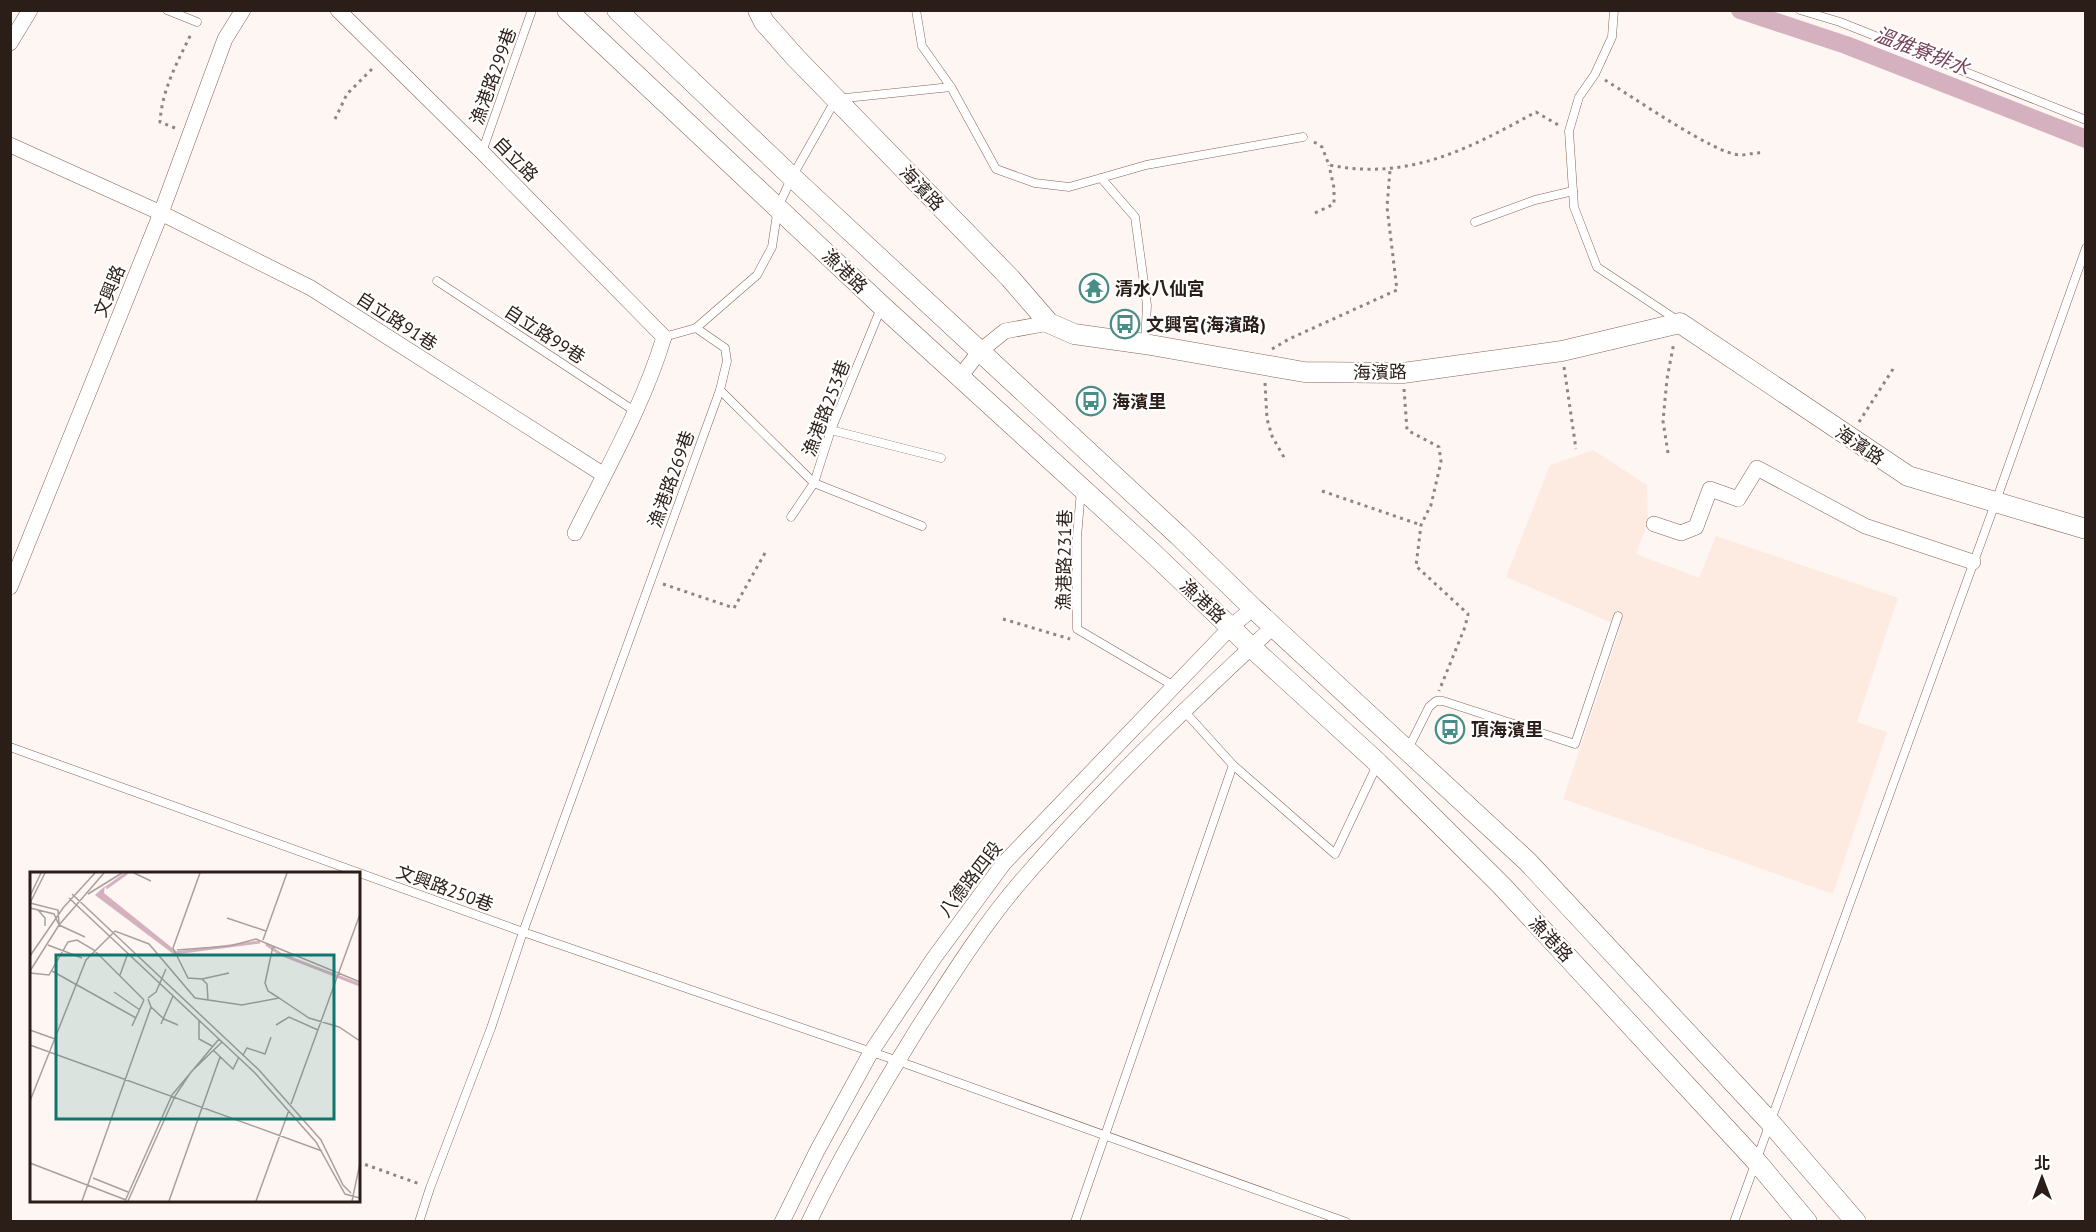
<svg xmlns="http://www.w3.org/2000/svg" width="2096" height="1232" viewBox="0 0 2096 1232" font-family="'PT Sans','Noto Sans TC',sans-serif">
	<rect width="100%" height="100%" fill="#fef6f3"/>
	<path fill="#fdebe2" d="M1593 450 1647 485 1648 522 1636 554 1699 578 1716 536 1898 598 1857 722 1887 732 1833 894 1563 799 1621 627 1506 577 1550 465Z"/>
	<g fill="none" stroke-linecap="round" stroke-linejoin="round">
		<path stroke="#d5b1c0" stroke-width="18" d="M1740 10 1846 45 2086 139"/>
		<g stroke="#866556" stroke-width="9">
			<g id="service">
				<path d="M167 10 197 22"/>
				<path d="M916 10 922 46 951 87 996 169 1035 183 1069 187 1101 178 1135 217 1147 305 1145 342"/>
				<path d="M1614 10 1612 37 1595 74 1579 97 1569 131 1574 207 1597 267 1677 320"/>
				<path d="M1800 10 1840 22 2086 120"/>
				<path d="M482 152 532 10"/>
				<path d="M1101 178 1146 165 1303 137"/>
				<path d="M1475 222 1535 200 1573 191"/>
				<path d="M437 281 636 412"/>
				<path d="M664 337 696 328 757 275 772 247 778 207 792 177 836 99 951 87"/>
				<path d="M720 390 814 483 922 526"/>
				<path d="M831 430 941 458"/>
				<path d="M1081 490 1077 537V629L1174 686"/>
				<path d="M791 517 814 483 831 430 881 308"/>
				<path d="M1185 712 1233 765 1335 854 1378 763"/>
				<path d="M10 747 523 932 898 1061 1346 1222"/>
				<path d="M1408 749 1429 707 1436 701H1443L1575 744 1618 616"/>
				<path d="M419 1222 430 1188 491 1028 523 932 720 390 727 361 725 348 696 328"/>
				<path d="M1075 1222 1233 765"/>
				<path d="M1734 1222 1996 501 2086 248"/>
			</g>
		</g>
		<g stroke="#866556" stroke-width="16">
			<g id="minor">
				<path d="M338 10 482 152 664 337C643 406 607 468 575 533"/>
				<path d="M10 43 30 10"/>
				<path d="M10 145 161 213 311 288 604 475"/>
				<path d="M959 378 980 351 1005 331 1049 323"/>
				<path d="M1654 524 1681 533 1696 527 1710 489 1738 499 1757 468 1865 526 1973 562"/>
				<path d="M10 587 161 213 225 39 243 10"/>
				<path d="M782 1222 817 1151 871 1052 934 958 1004 863 1231 627 1253 608"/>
				<path d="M809 1222C841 1155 879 1091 918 1028 950 978 983 925 1022 880 1100 790 1187 707 1274 626"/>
			</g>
		</g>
		<g stroke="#866556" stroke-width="21">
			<g id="tertiary">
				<path d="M567 10 882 306 1156 556 1251 647 1378 763 1501 885 1756 1161 1807 1222"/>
				<path d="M617 10 792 177 1179 536 1253 608 1528 862 1770 1122 1856 1222"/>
				<path d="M758 10 764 22 795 57 1010 278 1049 323 1074 334 1145 344 1304 372 1403 373 1562 351 1680 323 1908 476 2086 529"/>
			</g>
		</g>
		<g stroke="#8f8480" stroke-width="3" stroke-dasharray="3 4.5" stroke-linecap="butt">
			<path d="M1605 80C1630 95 1716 155 1740 155 1748 155 1755 152 1763 153"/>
			<path d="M335 119 347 94 375 66"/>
			<path d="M175 128 160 122C162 89 178 61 192 32"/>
			<path d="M1314 142 1322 147 1329 165C1409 181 1468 149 1536 112L1560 126"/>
			<path d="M1315 213 1334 204V188L1329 165"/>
			<path d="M1272 349 1289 339 1397 290 1387 207 1390 170"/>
			<path d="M1564 367 1576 449"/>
			<path d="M1265 383 1267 419 1272 436 1286 461"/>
			<path d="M1404 389 1407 430 1439 447 1441 462 1431 505 1421 525 1416 566 1468 614 1465 627 1439 691"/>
			<path d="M1859 422 1895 366"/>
			<path d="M1668 453 1663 421 1667 379 1674 342"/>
			<path d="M1322 491 1421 525"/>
			<path d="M663 584 734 608 765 553"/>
			<path d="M1003 619 1070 639"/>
			<path d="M358 1162 420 1184"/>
		</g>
		<use href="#service" stroke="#fff" stroke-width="8"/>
		<use href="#minor" stroke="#fff" stroke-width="15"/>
		<use href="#tertiary" stroke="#fff" stroke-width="20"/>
	</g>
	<defs>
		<g id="temple-ring" transform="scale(1.5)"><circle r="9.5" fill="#fff" stroke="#488e86" stroke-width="1.5"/><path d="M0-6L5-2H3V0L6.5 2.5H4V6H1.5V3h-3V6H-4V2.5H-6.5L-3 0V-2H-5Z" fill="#488e86"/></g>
		<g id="bus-ring" transform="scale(1.5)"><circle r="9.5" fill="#fff" stroke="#488e86" stroke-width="1.5"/><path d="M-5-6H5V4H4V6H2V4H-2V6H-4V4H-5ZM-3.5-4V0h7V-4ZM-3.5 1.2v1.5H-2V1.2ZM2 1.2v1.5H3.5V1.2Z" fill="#488e86"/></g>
	</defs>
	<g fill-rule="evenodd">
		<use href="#temple-ring" x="1094" y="288"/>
		<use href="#bus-ring" x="1125" y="324"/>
		<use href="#bus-ring" x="1091" y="401"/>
		<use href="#bus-ring" x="1450" y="729"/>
	</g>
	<g text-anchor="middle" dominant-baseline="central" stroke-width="4.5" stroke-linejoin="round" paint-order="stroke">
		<g font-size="18" fill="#2b1d17" stroke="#fff">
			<text transform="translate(493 76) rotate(-70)">漁港路299巷</text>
			<text transform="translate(516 159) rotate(45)">自立路</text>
			<text transform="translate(922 188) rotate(46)">海濱路</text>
			<text transform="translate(845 271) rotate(44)">漁港路</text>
			<text transform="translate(109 291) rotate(-68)">文興路</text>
			<text transform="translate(397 321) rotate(33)">自立路91巷</text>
			<text transform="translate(545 334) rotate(33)">自立路99巷</text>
			<text transform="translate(1380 372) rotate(-1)">海濱路</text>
			<text transform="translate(826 408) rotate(-69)">漁港路253巷</text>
			<text transform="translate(1860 445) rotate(34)">海濱路</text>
			<text transform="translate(671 479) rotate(-70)">漁港路269巷</text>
			<text transform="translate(1064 560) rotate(-89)">漁港路231巷</text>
			<text transform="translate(1203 601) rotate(43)">漁港路</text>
			<text transform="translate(970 879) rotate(-52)">八德路四段</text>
			<text transform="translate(445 888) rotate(20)">文興路250巷</text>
			<text transform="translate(1551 939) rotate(47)">漁港路</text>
		</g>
		<g font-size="18" font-weight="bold" fill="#2b1d17" stroke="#fff" text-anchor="start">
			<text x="1115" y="288">清水八仙宮</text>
			<text x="1146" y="324">文興宮(海濱路)</text>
			<text x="1112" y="401">海濱里</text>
			<text x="1471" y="729">頂海濱里</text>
		</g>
		<g font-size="20" font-style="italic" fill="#76445c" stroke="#fff">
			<text transform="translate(1922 51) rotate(21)">溫雅寮排水</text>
		</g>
	</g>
	<g transform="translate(30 872)">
		<rect width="330" height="330" fill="#fef6f3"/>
		<path d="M75 14 74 21 146 79V84L65 23Z" fill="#d5b1c0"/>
		<path fill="none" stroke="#d5b1c0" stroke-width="3" d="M76 16 97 1M236 72 250 82 330 113M145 81 230 70"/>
		<path fill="none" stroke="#aa9f9b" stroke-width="1.5" d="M104 1 121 9M170 1 143 76 158 106 172 107 177 112 178 129M42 22 229 198 291 268 313 313 321 321M58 22 92 1M0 24 11 1M39 26 225 201 286 270 315 322 330 326M0 31 28 38 29 52M0 31 15 1M0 36 24 42 29 53M8 38 15 46V54M197 46 236 59M29 53 55 65M233 68 257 1M18 73 52 86M243 74 235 111 238 119 249 126M147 78 200 74 226 67 330 110M0 84 33 36 65 1M0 99 29 53 74 1M22 99 106 146M0 101 19 103 38 70 47 68 64 78 114 128M90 103 98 81M172 107 199 101M84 120 110 138M118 126 126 120 136 97M121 135 134 147 148 153M169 148V167L182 174M131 152 143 124M246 153 259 145 288 158M102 154 114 128M0 158 25 167M0 173 292 279M183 178 203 197 209 185M213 183 217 176 235 182 241 165M0 229 56 88 85 59 119 72 165 126 212 133 249 126 279 146 309 155 330 169M261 232 330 42M0 291 96 328M63 306 98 320M52 329 121 135 118 127M95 329 142 223 189 167M98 329 145 224 161 200 192 170M139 329 190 185M226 329 259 238M322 329 330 291"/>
		<path fill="#0f766e" fill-opacity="0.15" stroke="#0f766e" stroke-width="3" d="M26 83H304V247H26Z"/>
		<rect width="330" height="330" fill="none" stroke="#2b1d17" stroke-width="3"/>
	</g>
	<rect width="2096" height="1232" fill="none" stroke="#2b1d17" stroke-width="24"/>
	<g transform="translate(2042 1178)" stroke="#ffffff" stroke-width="4.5" paint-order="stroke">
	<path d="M0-4.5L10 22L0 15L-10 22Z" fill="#2b1d17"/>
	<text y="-9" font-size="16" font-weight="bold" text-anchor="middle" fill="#2b1d17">北</text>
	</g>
</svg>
